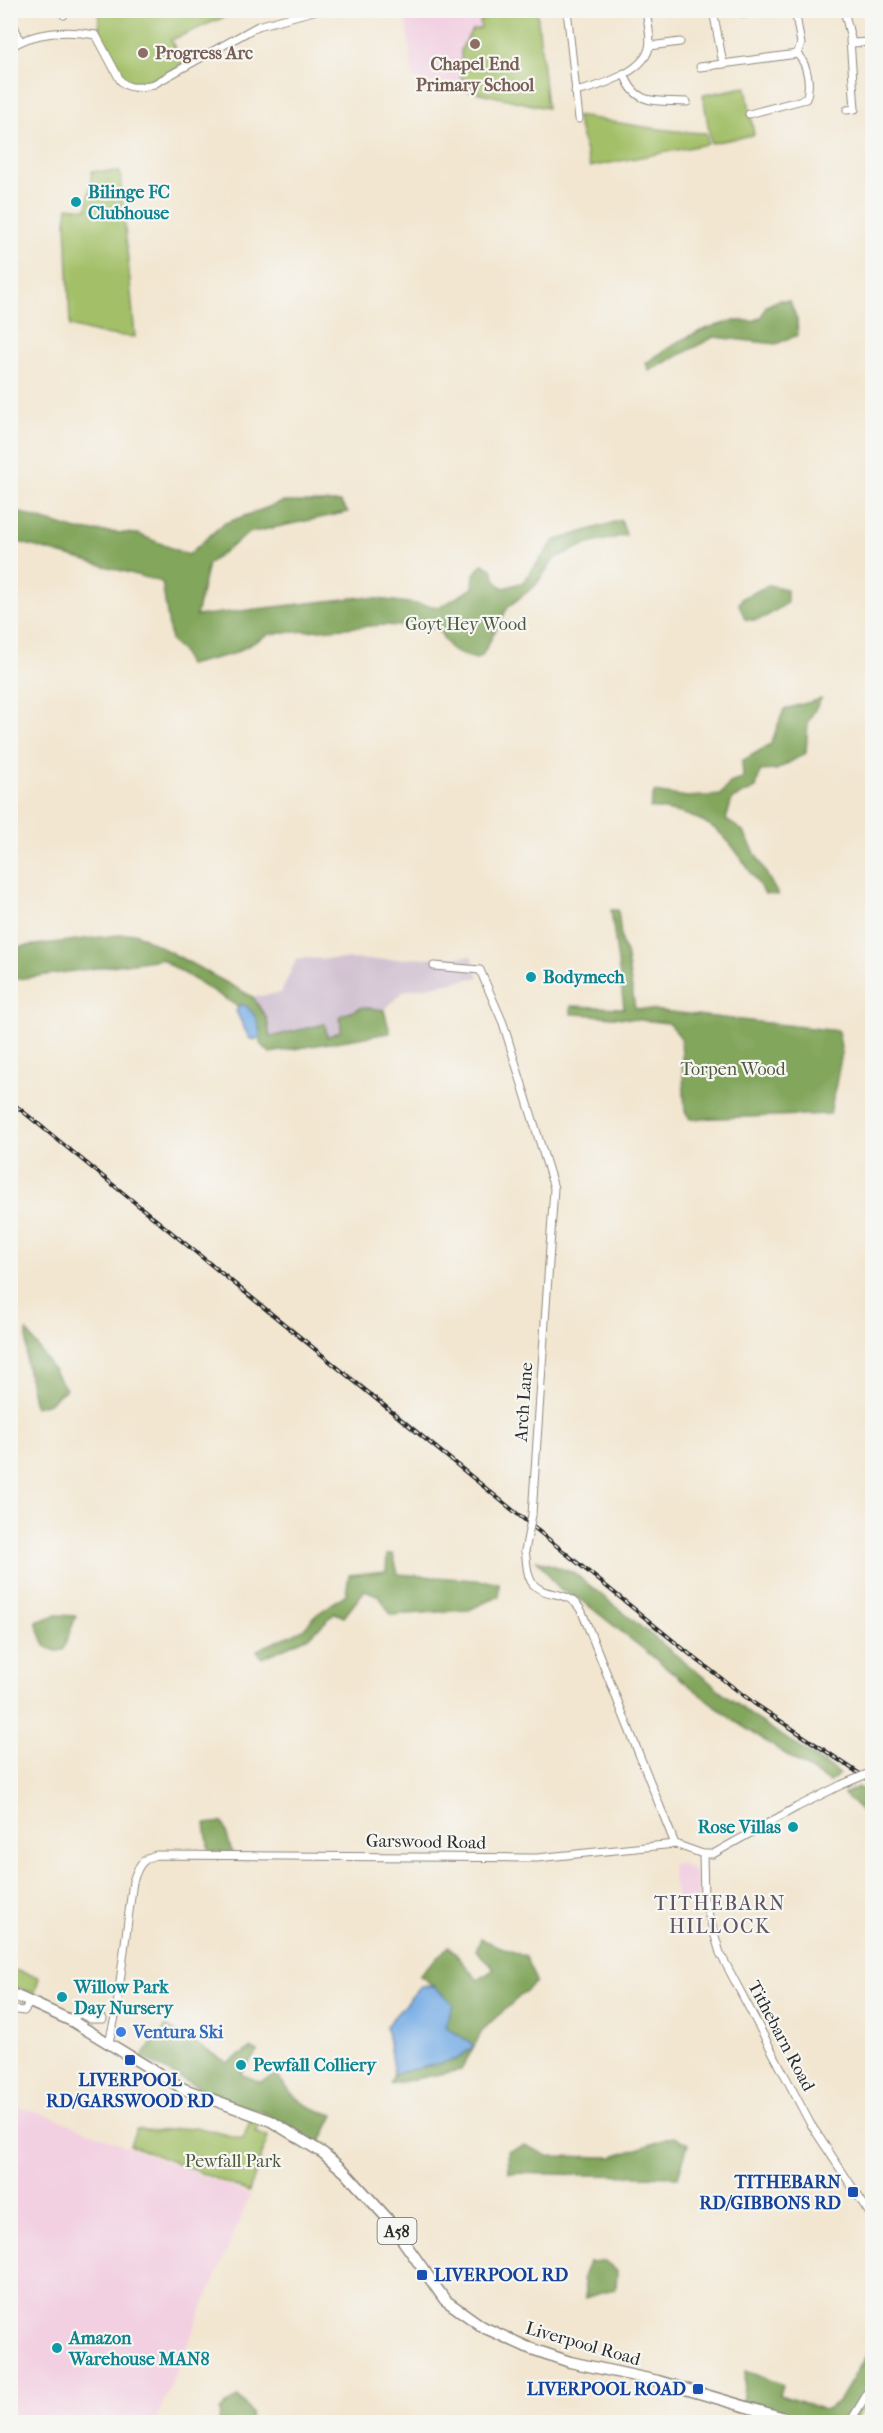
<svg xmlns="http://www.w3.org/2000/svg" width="883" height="2433" viewBox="0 0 883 2433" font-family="'IM FELL French Canon',serif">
	<rect width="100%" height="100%" fill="#f6f6f2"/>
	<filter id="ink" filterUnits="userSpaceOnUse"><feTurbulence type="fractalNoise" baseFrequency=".0167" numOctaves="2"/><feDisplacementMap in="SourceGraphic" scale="12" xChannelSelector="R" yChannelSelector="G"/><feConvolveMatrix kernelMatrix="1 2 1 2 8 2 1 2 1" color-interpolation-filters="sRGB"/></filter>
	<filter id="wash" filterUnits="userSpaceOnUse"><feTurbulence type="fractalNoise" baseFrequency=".008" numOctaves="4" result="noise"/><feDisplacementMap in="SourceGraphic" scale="24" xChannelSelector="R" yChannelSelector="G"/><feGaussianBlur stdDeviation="1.35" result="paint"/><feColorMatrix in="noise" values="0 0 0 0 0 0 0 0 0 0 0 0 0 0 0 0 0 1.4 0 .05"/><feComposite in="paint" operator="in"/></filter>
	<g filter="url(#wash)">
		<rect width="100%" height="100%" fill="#f2e6d0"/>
		<g fill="#f2cfe1">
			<path d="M405 11H537L547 108 413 78Z"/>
			<path d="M682 1863 692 1869 696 1877 699 1900 678 1906 671 1864Z"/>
			<path d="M10 2105 50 2116 250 2195 155 2422H11Z"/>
		</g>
		<path fill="#cfbdcf" d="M471 956 479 977 404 991 384 1010 363 1007 341 1015V1031L326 1037 325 1025 270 1037 267 1019 253 997 281 993 297 958 374 960Z"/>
		<g fill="#a3c068" stroke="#67764a" stroke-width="1.5">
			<path d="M98 11H238L171 40 184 65C164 76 148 87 125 81L100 35Z"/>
			<path d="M485 11H537L547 108 461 89V49L472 30 481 28 480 21 485 19Z"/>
			<path d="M746 87 754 135 711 143 703 95Z"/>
			<path d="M576 116C620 122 662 132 706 133L708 144 590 167Z"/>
			<path d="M92 171 120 172 135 337 101 334 70 326 66 221 68 207 87 209Z"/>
			<path d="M10 1969 39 1977 35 1993 11 1986Z"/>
			<path d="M251 2118 260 2122 255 2132 268 2137 249 2192 130 2145 136 2129 160 2131 195 2127 243 2139Z"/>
		</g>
		<g fill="#82a65c" stroke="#566844" stroke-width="1.5">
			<path d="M779 300 790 301 797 320 798 335 776 344 714 337 649 371 646 363 679 341 705 329 732 321H753L761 317 766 306Z"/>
			<path d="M282 502H340L348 512 249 533 208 564 196 616 362 597 440 607 473 588 474 574 482 564 492 569 497 583 504 588 523 582 554 541 621 520 626 535 585 545 555 558 535 586 508 607 482 656 476 659C452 653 449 650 438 628L382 625 269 634 233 654 188 665 182 652 171 641 162 582 11 540V510L77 530 138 534 188 555 223 524Z"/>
			<path d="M769 585 787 589V603C774 611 761 624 745 619L739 604 742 598Z"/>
			<path d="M821 699 808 722 806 753 776 770 760 771 756 788 732 799 726 820 743 831 778 895 765 894C728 839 720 815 650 808L654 792 687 797 720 795 730 783 743 778 742 761 771 744 784 709Z"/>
			<path d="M611 910H618L622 946 626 952 635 1008 838 1031 842 1053 830 1114 690 1119 685 1111 681 1038 669 1023C636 1020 605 1015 571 1014V1006L624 1008Z"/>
			<path d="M135 933 253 997 267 1019 270 1037 325 1024 327 1037 341 1031 340 1016 363 1007 384 1010 390 1033 270 1053 260 1044V1030L246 1006H237L161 959 11 980 10 948Z"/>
			<path d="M27 1331 66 1389 49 1403 35 1407 26 1362Z"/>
			<path d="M393 1554 398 1574 499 1582V1596L469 1610 391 1615 379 1596 365 1590 344 1617 335 1613 309 1637 262 1658 257 1650 302 1630 316 1615 346 1594 349 1575 386 1571 387 1555Z"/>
			<path d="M537 1560 574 1573 752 1716 840 1774 829 1782 734 1721 580 1599 560 1590Z"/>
			<path d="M56 1615 76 1616 63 1650 56 1651 45 1646 36 1622Z"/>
			<path d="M858 1787 872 1794V1822L844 1794Z"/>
			<path d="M223 1822 232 1852H209L205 1824Z"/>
			<path d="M481 1939 526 1957 536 1982 484 2028 461 2070 390 2084 394 2074 457 2059 474 2046 445 2026 434 1986 419 1975 449 1946 478 1980 494 1969 476 1950Z"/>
			<path d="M166 2026 228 2063 251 2048 257 2052 241 2074 260 2082 277 2075C295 2100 303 2107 334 2115L320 2144 260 2111 221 2100 141 2057Z"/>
			<path d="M675 2136 688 2144 678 2177 509 2173 508 2151 525 2145 548 2156 613 2157Z"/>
			<path d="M605 2261 617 2271 616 2288 586 2298 583 2277 589 2262Z"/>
			<path d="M866 2356 872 2357V2390L857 2419 863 2422H817L742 2402 746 2371 783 2385 780 2395 825 2410 840 2400Z"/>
			<path d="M238 2397 252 2413 250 2422H219L220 2410Z"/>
		</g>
		<g fill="#79aee6" stroke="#526c88" stroke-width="1.5">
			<path d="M241 1004C254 1008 260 1025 260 1037L254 1040 249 1038 236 1011Z"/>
			<path d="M421 1986H434L453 2004 445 2026 474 2046 457 2059 394 2074 386 2026Z"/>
		</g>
	</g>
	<g filter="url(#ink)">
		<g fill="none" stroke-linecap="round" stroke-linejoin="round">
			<g stroke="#8e887e" stroke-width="9">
				<g id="minor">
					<path d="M63 10 64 15"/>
					<path d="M567 10 579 119"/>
					<path d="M713 10 723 64"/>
					<path d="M795 10 801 44 797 54"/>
					<path d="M844 10 852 43 872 42"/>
					<path d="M744 14 766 10"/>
					<path d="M10 15 20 41"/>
					<path d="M650 46 680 42"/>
					<path d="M10 48C33 31 69 30 96 35L120 80C129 91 141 87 154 84L258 26 317 10"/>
					<path d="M700 67 797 54"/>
					<path d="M624 73C635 107 657 100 687 102"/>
					<path d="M575 92C597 87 643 73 649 48 652 37 647 22 646 10"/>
					<path d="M847 110 855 109 850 40"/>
					<path d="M749 114 806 99C811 86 808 64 797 54"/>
					<path d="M434 966 480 970 503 1023 554 1188 532 1515"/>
					<path d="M525 1551C527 1560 526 1576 533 1584 547 1599 569 1588 582 1612L675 1844"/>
					<path d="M703 1854 704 1899 720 1953 810 2123 872 2217"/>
					<path d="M10 2009 24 2011 31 2001"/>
					<path d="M72 2021 79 2013 91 2019H103"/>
					<path d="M109 2042 116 2013 133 1881C138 1867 141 1859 156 1855L537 1858 675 1844 703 1854H713L797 1807 841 1785"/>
					<path d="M755 2422 759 2411"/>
					<path d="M850 2422 872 2386"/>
				</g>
			</g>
			<g stroke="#8e887e" stroke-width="13">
				<path id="highway" d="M10 1993 72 2021 184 2089 271 2121 323 2153 345 2172 387 2218 445 2300 483 2327 529 2348 570 2362 658 2381 798 2422"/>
			</g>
			<use href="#minor" stroke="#fff" stroke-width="7"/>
			<use href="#highway" stroke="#fff" stroke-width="10"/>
			<g stroke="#2b2b2b" stroke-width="4">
				<path id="rail" d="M10 1101 692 1656 755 1704 872 1782"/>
			</g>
			<use href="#rail" stroke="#f6f6f2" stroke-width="1.5" stroke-dasharray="4.5" stroke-linecap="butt"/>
			<g stroke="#8e887e" stroke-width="9" stroke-linecap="butt">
				<g id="minor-bridge">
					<path d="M525 1551 532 1515"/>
					<path d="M841 1785 872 1772"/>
				</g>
			</g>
			<use href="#minor-bridge" stroke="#fff" stroke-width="7"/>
		</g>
	</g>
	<g fill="#8d6e63" stroke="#f6f6f2" stroke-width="2">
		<circle cx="475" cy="44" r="6"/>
		<circle cx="143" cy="53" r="6"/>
	</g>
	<g fill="#0f9aa8" stroke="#f6f6f2" stroke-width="2">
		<circle cx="76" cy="202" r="6"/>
		<circle cx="531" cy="977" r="6"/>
		<circle cx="793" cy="1827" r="6"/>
		<circle cx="62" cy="1997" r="6"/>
		<circle cx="241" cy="2065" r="6"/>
		<circle cx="57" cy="2348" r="6"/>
	</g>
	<circle fill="#3f7fe0" stroke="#f6f6f2" stroke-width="2" cx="121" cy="2032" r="6"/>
	<g fill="#1a4fb4" stroke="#f6f6f2" stroke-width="2">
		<rect x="124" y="2054" width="12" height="12" rx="3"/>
		<rect x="847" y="2186" width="12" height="12" rx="3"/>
		<rect x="416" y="2269" width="12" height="12" rx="3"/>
		<rect x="692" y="2383" width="12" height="12" rx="3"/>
	</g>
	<g text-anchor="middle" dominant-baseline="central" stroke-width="4.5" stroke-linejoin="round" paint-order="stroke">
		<rect fill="#f6f6f2" stroke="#686867" stroke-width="1.5" x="377.5" y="2218" width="39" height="26" rx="4.5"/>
		<g font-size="16" font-weight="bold" fill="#2b2b2b">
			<text x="397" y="2231">A58</text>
		</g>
		<g font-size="18" font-weight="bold" fill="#785e54" stroke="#f6f6f2" text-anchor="start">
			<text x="155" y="53">Progress Arc</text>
			<text x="475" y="64" text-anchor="middle">Chapel End<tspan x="475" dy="21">Primary School</tspan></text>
		</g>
		<g font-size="18" font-weight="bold" fill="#0d838f" stroke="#f6f6f2" text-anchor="start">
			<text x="88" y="192">Bilinge FC<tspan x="88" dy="21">Clubhouse</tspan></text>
			<text x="543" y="977">Bodymech</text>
			<text x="781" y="1827" text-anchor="end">Rose Villas</text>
			<text x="74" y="1987">Willow Park<tspan x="74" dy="21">Day Nursery</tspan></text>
			<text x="253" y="2065">Pewfall Colliery</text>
			<text x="69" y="2338">Amazon<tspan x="69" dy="21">Warehouse MAN8</tspan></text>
		</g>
		<g font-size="18" fill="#4f583d" stroke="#f6f6f2">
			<text x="466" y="624">Goyt Hey Wood</text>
			<text x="733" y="1069">Torpen Wood</text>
			<text x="233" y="2161">Pewfall Park</text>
		</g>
		<g font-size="18" fill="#2b2b2b" stroke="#f6f6f2">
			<text transform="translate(524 1402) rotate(-86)">Arch Lane</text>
			<text transform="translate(426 1842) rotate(1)">Garswood Road</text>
			<text transform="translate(781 2036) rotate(62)">Tithebarn Road</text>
			<text transform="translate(583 2344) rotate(16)">Liverpool Road</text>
		</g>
		<g font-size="18" font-weight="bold" fill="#366cbe" stroke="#f6f6f2" text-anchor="start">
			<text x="133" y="2032">Ventura Ski</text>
		</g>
		<g font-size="18" font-weight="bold" fill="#164399" stroke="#f6f6f2" text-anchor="end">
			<text x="130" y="2080" text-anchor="middle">LIVERPOOL<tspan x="130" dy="21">RD/GARSWOOD RD</tspan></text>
			<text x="841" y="2182">TITHEBARN<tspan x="841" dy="21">RD/GIBBONS RD</tspan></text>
			<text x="434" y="2275" text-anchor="start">LIVERPOOL RD</text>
			<text x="686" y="2389">LIVERPOOL ROAD</text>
		</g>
		<g font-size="20" letter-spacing="1.5" fill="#625563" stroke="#f6f6f2">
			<text x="720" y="1903">TITHEBARN<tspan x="720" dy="23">HILLOCK</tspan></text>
		</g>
	</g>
	<rect width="883" height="2433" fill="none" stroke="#f6f6f2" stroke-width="36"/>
</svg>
